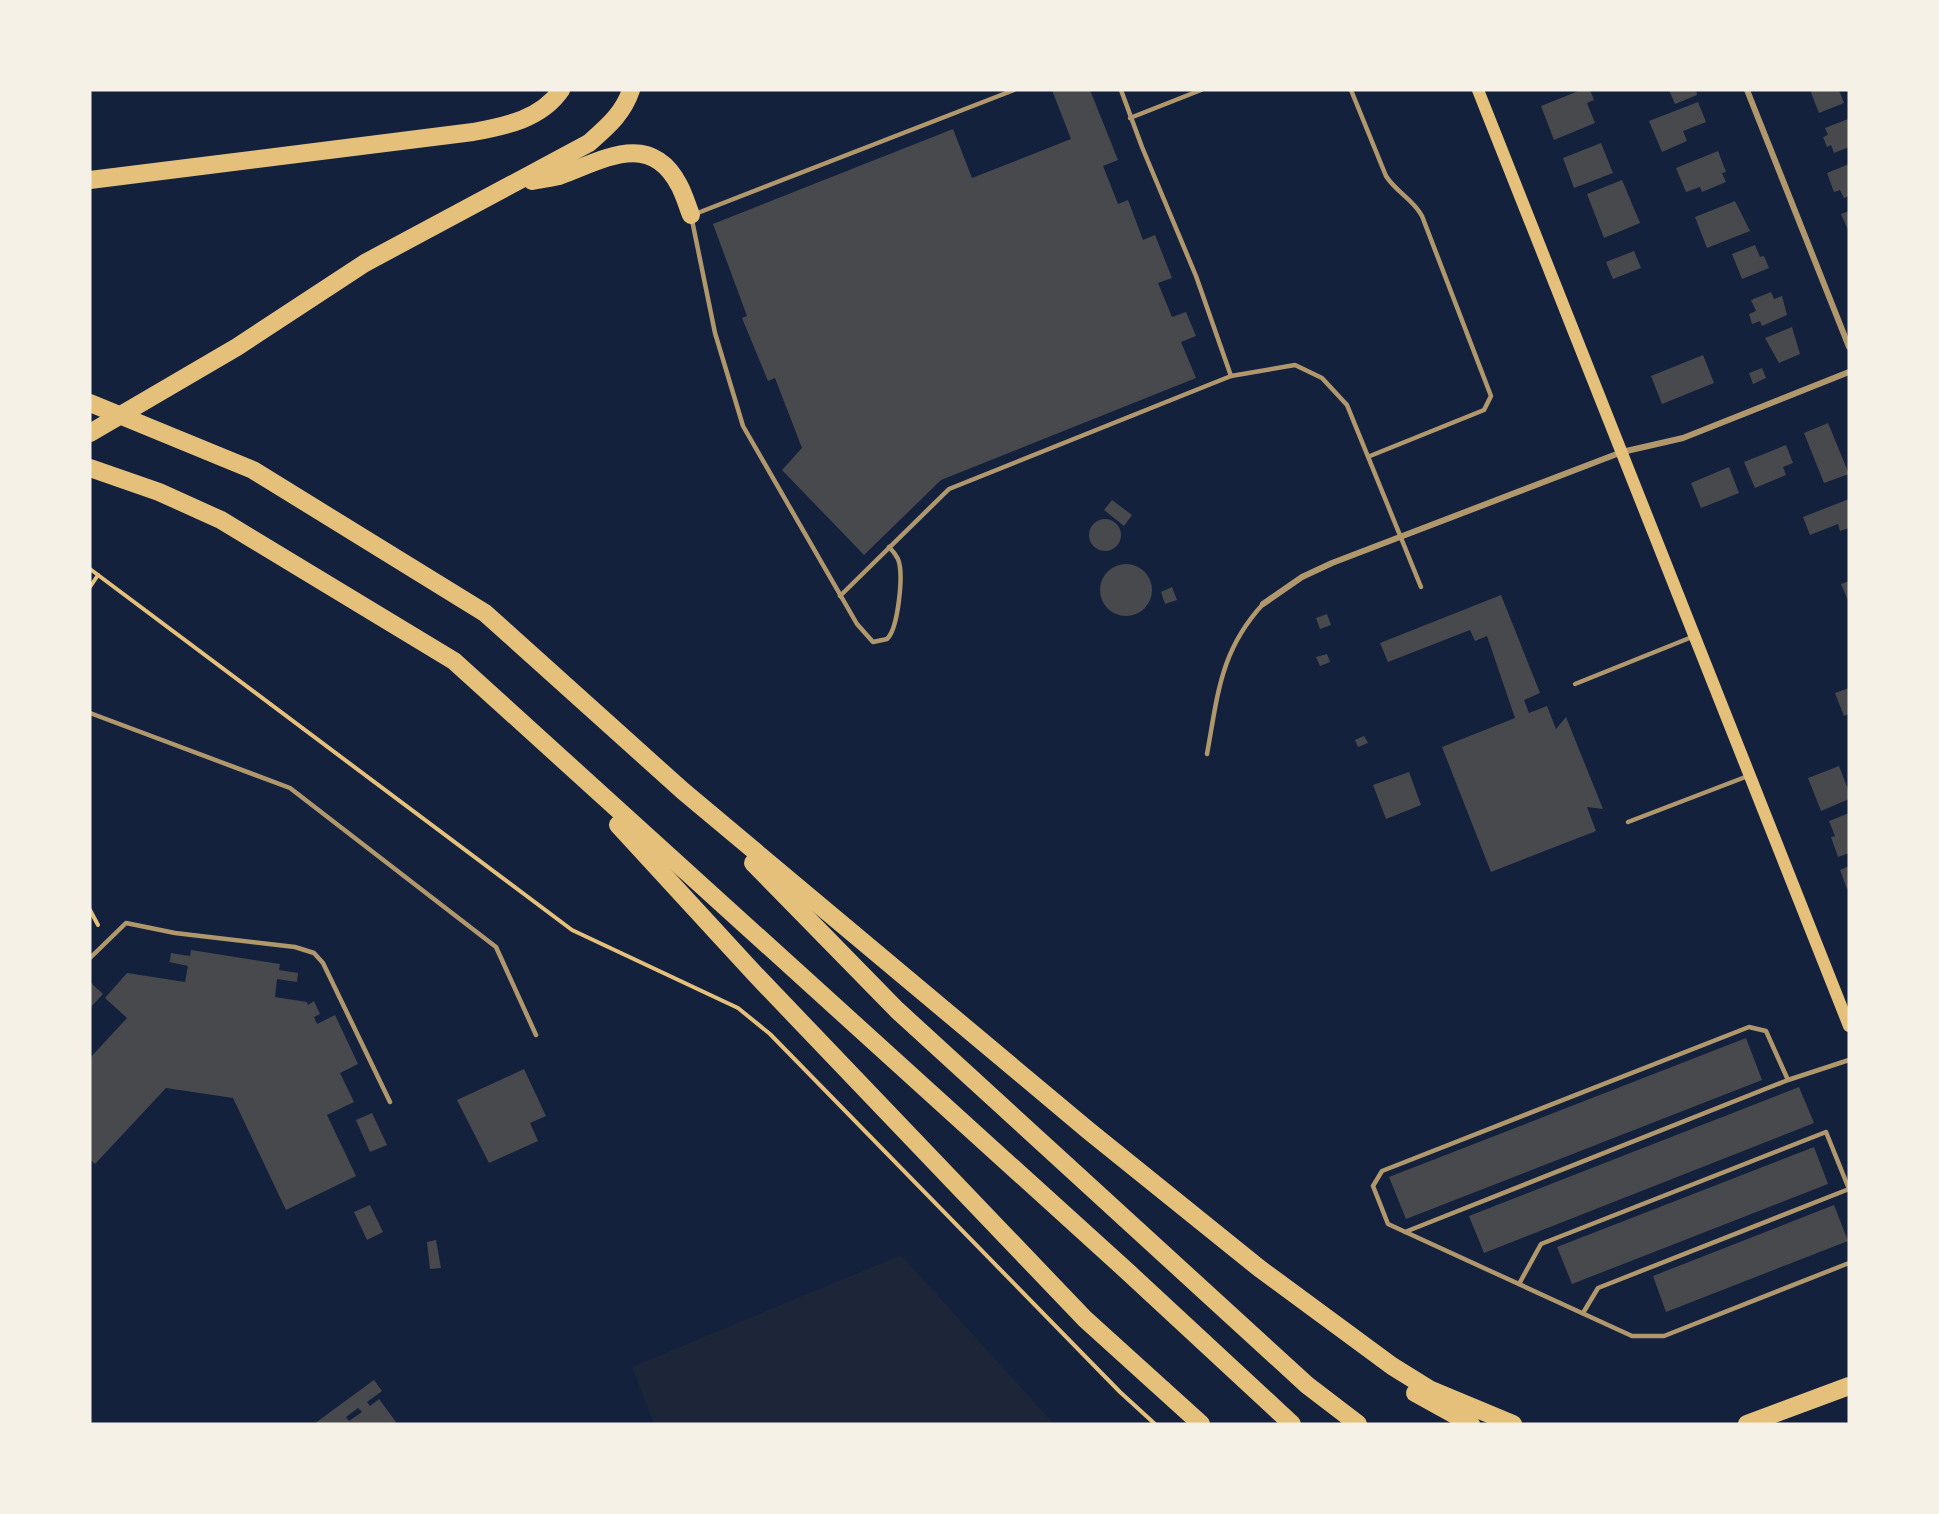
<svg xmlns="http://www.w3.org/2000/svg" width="1939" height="1514" viewBox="0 0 1939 1514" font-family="Montserrat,sans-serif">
	<rect width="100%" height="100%" fill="#14213d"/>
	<path fill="#1d2539" d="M901 1255 1054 1424H654L632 1367Z"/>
	<g fill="#48494c" fill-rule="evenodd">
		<path d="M1052 90H1090L1118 160 1103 166 1118 204 1128 200 1143 240 1155 235 1172 278 1158 283 1172 317 1186 312 1196 336 1181 342 1196 378 941 480 864 555 782 470 802 448 775 378 768 381 742 318 747 316 713 224 953 129 972 178 1071 139Z"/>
		<path d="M1581 90H1590L1594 100 1587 103 1595 123 1554 140 1541 106Z"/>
		<path d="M1669 90H1696L1697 95 1675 104Z"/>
		<path d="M1810 90H1839L1844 103 1819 113Z"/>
		<path d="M1698 102 1706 122 1683 131 1687 141 1662 152 1649 121Z"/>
		<path d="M1848 119 1849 147 1834 153 1831 145 1827 147 1823 137 1828 135 1825 128Z"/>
		<path d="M1601 143 1613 173 1574 188 1563 158Z"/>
		<path d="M1718 151 1726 172 1722 173 1726 182 1702 192 1700 187 1686 192 1676 168Z"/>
		<path d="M1849 164V196L1844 198 1840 190 1834 192 1827 173Z"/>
		<path d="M1622 180 1640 223 1604 238 1587 194Z"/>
		<path d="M1735 201 1750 231 1707 248 1695 217Z"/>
		<path d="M1849 211V232L1841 214Z"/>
		<path d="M1755 245 1760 257 1764 256 1769 268 1742 279 1732 254Z"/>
		<path d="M1634 251 1641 268 1613 279 1606 262Z"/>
		<path d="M1771 292 1774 299 1782 296 1787 315 1762 326 1760 321 1752 324 1749 314 1756 311 1751 300Z"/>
		<path d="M1792 327 1800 354 1779 363 1765 338Z"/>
		<path d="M1703 355 1714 383 1662 404 1651 376Z"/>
		<path d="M1762 368 1766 378 1753 384 1749 373Z"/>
		<path d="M1828 423 1849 474 1824 483 1804 433Z"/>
		<path d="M1786 445 1793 463 1783 467 1786 475 1755 488 1744 462Z"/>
		<path d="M1729 467 1739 493 1701 508 1691 483Z"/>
		<path d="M1849 499V528L1840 531 1838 524 1810 535 1803 517Z"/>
		<path d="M1112 500 1132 515 1124 526 1104 510Z"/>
		<circle cx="1105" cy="535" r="16"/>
		<circle cx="1126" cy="590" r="26"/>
		<path d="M1849 581V603L1841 584Z"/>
		<path d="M1172 587 1177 600 1165 604 1161 592Z"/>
		<path d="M1501 595 1540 693 1524 700 1529 713 1547 706 1556 729 1566 717 1603 809 1587 807 1596 831 1491 872 1442 747 1515 718 1487 636 1475 641 1470 630 1388 662 1380 643Z"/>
		<path d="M1327 614 1331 625 1320 629 1316 618Z"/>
		<path d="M1327 654 1330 662 1320 666 1316 657Z"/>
		<path d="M1849 688V714L1844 716 1835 693Z"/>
		<path d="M1364 736 1368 743 1358 747 1355 740Z"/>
		<path d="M1839 766 1849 792V799L1821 811 1808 778Z"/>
		<path d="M1409 772 1421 805 1386 819 1373 785Z"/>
		<path d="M1849 813V853L1838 857 1831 837 1835 836 1829 821Z"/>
		<path d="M1849 866V888L1847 889 1840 870Z"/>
		<path d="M191 950 280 964 279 970 298 973 297 982 277 979 275 997 307 1002 308 1005 314 1001 320 1014 314 1017 317 1024 335 1015 358 1064 340 1073 354 1102 327 1115 356 1176 286 1210 233 1098 166 1088 95 1164 90 1159V1058L127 1018 105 998 127 973 185 982 188 966 169 962 170 960 171 953 190 956Z"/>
		<path d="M90 982 103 994 90 1008Z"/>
		<path d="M1746 1038 1762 1080 1406 1219 1389 1177Z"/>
		<path d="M524 1069 546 1116 530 1123 538 1141 489 1163 457 1100Z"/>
		<path d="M1799 1087 1814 1123 1484 1253 1469 1216Z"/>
		<path d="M372 1113 387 1145 370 1152 356 1120Z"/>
		<path d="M1814 1147 1828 1184 1572 1284 1557 1247Z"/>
		<path d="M370 1205 383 1232 367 1240 354 1212Z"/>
		<path d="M1834 1205 1848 1241 1666 1312 1653 1276Z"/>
		<path d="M436 1240 441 1268 430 1269 427 1242Z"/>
		<path d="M374 1380 382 1391 367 1402 370 1406 379 1399 396 1422 393 1424H314ZM358 1408 362 1412 349 1421 346 1417Z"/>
	</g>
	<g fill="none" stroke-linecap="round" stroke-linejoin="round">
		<g stroke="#e5c07b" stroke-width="4">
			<path d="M90 569 572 930 738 1008 770 1034 1120 1392 1155 1424"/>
			<path d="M90 587 98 575"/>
			<path d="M90 910 98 925"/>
		</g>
		<g stroke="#b1986c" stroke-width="4.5">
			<path d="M1121 90 1142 147 1196 276 1231 376"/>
			<path d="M1351 90 1386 176C1396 192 1413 199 1422 216L1491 396 1484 410 1370 456"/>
			<path d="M1130 118 1201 90"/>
			<path d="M695 214 1014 90"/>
			<path d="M692 220 715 333 743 426 857 624 873 642 887 639C898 629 904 574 898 559 896 555 892 550 889 547"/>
			<path d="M840 596 949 489 1231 376 1295 365 1322 378 1347 405 1421 587"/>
			<path d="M1575 684 1692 637"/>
			<path d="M90 713 290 788 496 947 536 1035"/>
			<path d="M1207 754C1218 694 1220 651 1263 604"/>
			<path d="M1628 822 1748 776"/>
			<path d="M90 958 126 923 175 933 295 947 314 953 323 963 390 1102"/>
			<path d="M1788 1080 1766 1031 1749 1027 1382 1171 1373 1186 1388 1224 1632 1336H1664L1849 1263"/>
			<path d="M1405 1232 1788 1080 1849 1060"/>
			<path d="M1519 1284 1541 1244 1826 1132 1849 1189"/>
			<path d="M1583 1313 1598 1288 1849 1189"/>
		</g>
		<g stroke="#b1986c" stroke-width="6">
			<path d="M1747 90 1849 347"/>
			<path d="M1263 604 1302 577 1332 563 1622 452 1683 438 1849 372"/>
		</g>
		<path stroke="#e5c07b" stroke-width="12" d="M1478 90 1849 1026"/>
		<g stroke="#e5c07b" stroke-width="18">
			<path d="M90 180 473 132C506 126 541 119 561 90"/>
			<path d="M532 181C541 179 551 178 559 176 601 161 650 129 679 185 684 194 687 205 691 215"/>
			<path d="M90 403 253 470 485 613 683 791 1089 1131 1259 1268 1392 1366 1429 1389 1513 1424"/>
			<path d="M90 433 237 347 365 263 589 143C607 127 623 114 631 90"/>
			<path d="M90 468 159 492 221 520 454 661 1128 1272 1292 1424"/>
			<path d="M618 825 755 974 1085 1319 1201 1424"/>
			<path d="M753 863 897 1010 1307 1385 1358 1424"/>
			<path d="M1415 1393 1471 1424"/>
			<path d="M1747 1424 1849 1386"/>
		</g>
	</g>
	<rect width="1939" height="1514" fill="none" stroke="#f6f1e7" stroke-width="183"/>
</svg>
